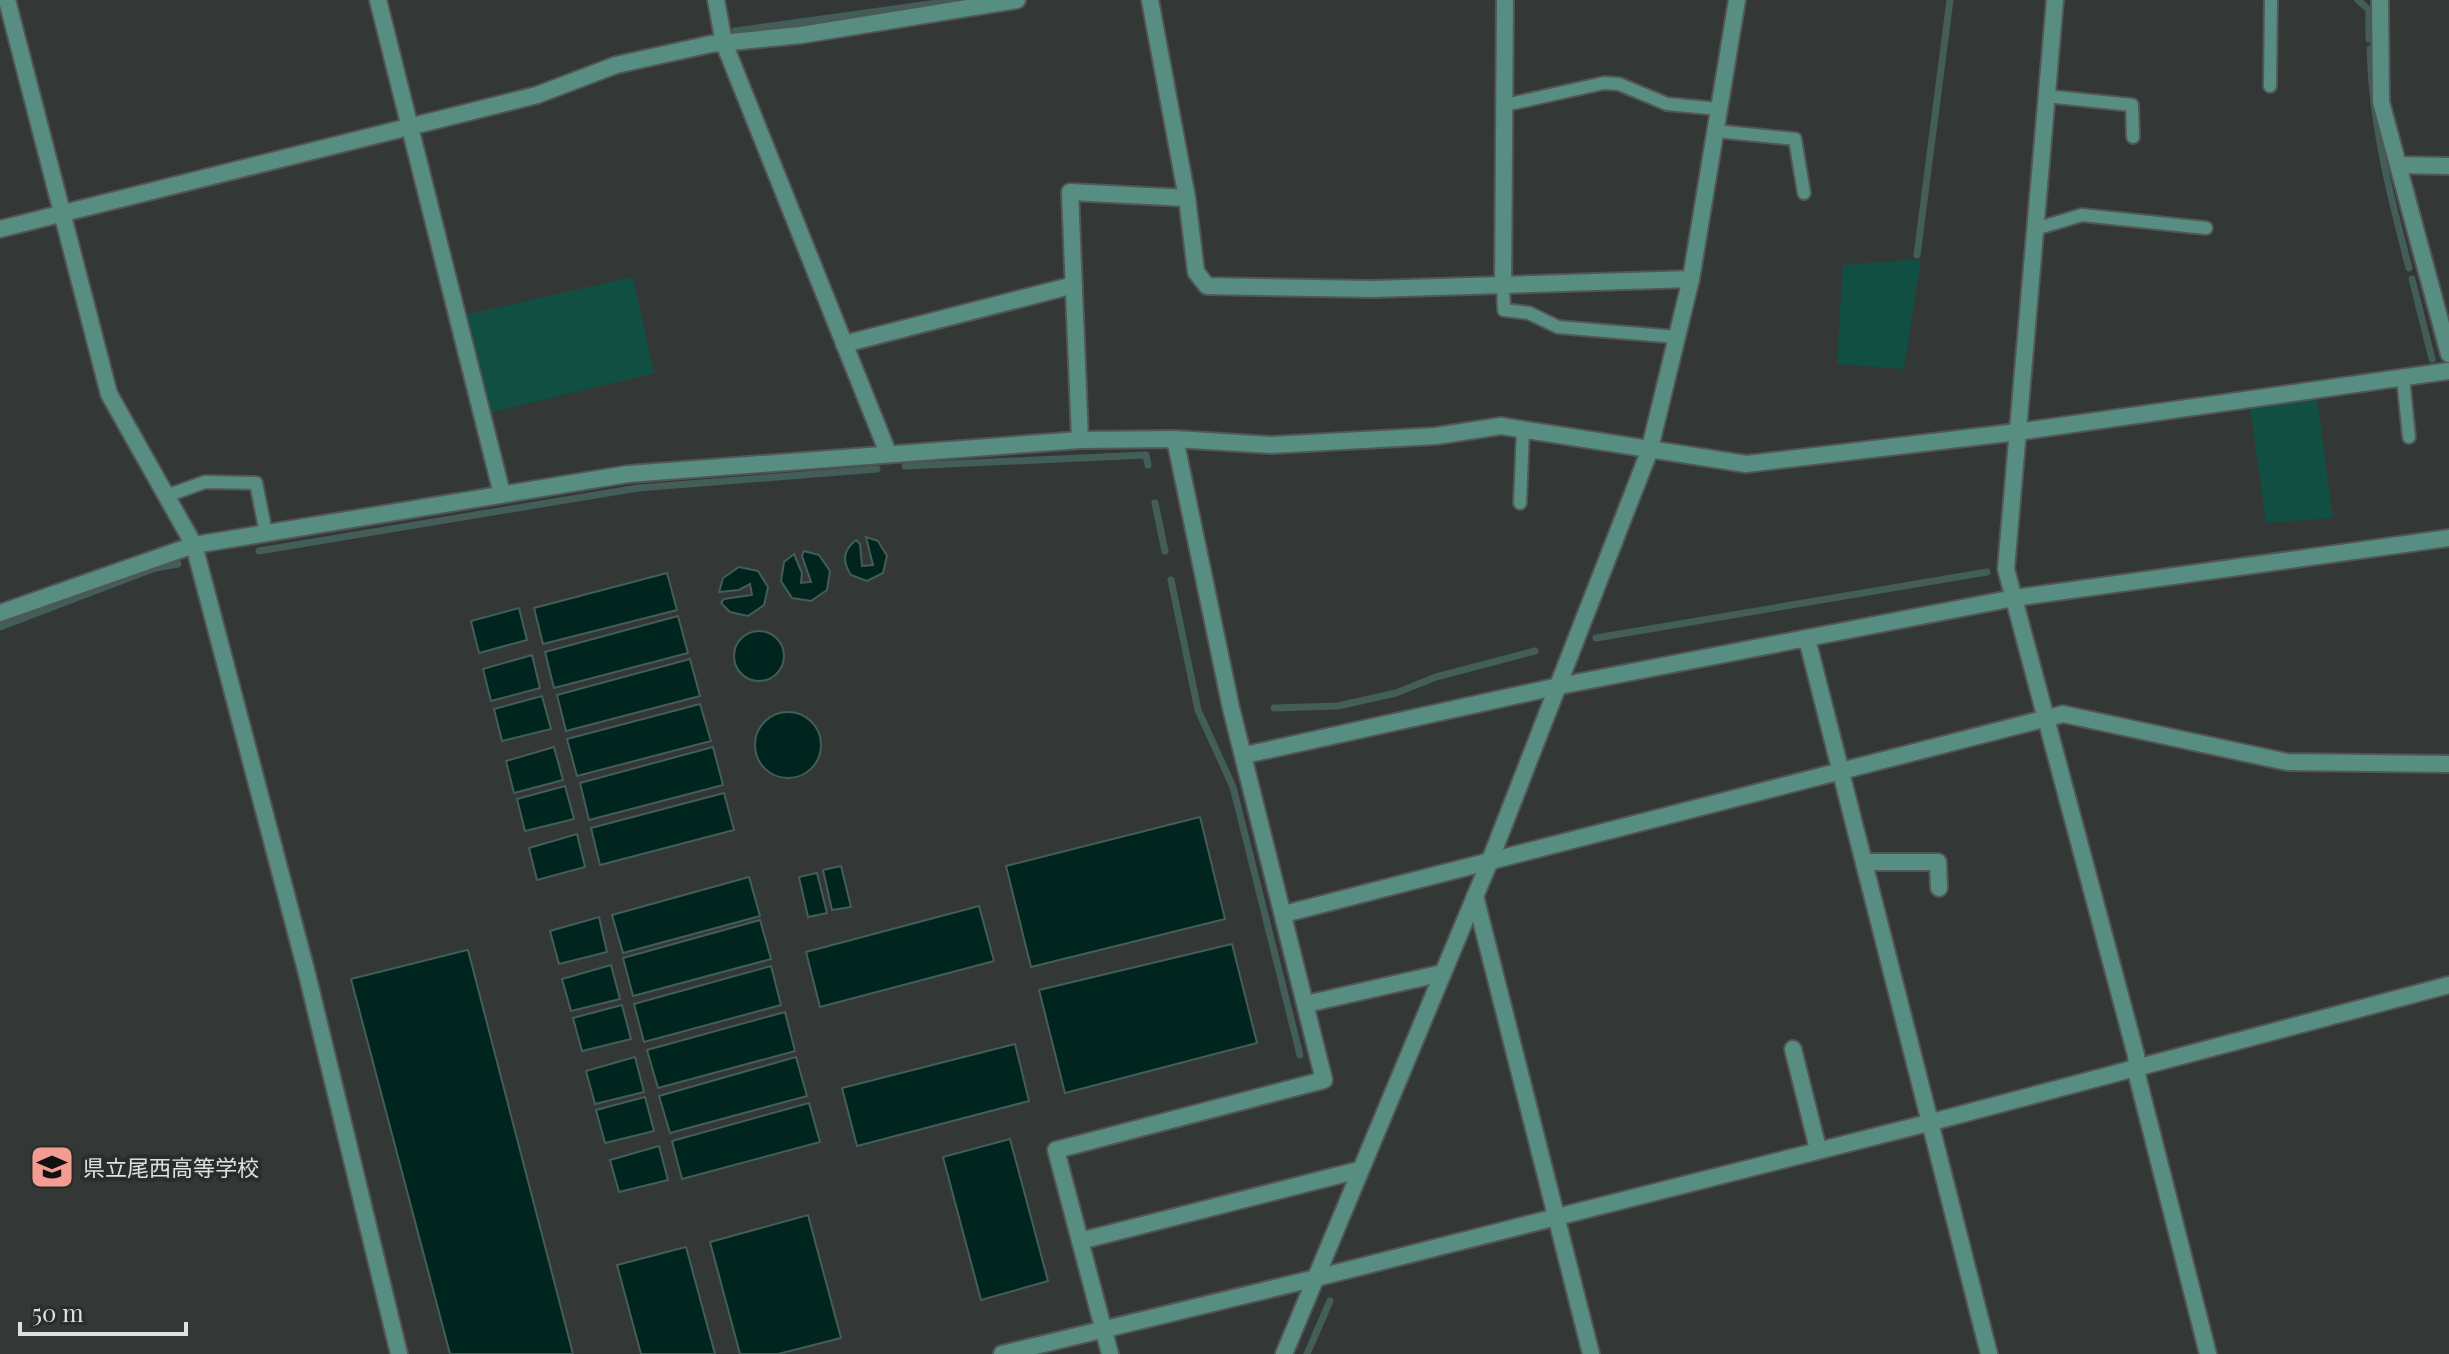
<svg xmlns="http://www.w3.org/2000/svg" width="2449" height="1354" viewBox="0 0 2449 1354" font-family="'Playfair Display','Noto Sans JP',serif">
	<rect width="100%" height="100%" fill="#333836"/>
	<g fill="#124f43">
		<path d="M1921 259 1904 369 1837 364 1843 265Z"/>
		<path d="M633 277 654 373 490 413 464 315Z"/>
		<path d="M2317 398 2333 518 2266 523 2250 407Z"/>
	</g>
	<g fill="#00251e" stroke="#435d58" stroke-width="2">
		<path d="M866 537 878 541 887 556 883 573 867 581 851 575C842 562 843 550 856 540L860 544 862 566 873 565Z"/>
		<path d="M804 551 819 555 830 571 827 590 811 601 792 598 781 581 784 562 794 554 802 573 801 583 811 582 802 556Z"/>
		<path d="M739 567 758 571 768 587 764 605 748 616 730 612 721 603 724 599 752 595 750 584 739 590 719 592 723 578Z"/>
		<path d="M667 573 677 610 543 644 534 608Z"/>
		<path d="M519 608 527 640 479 653 471 621Z"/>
		<path d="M678 616 688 653 554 688 545 652Z"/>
		<circle cx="759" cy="656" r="25"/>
		<path d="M532 655 540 688 491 701 483 669Z"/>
		<path d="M690 659 700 696 566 731 557 695Z"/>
		<path d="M542 696 551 729 502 741 494 709Z"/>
		<path d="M700 704 711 741 577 776 567 739Z"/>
		<circle cx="788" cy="745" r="33"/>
		<path d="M554 747 563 780 514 793 506 761Z"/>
		<path d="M713 747 723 785 589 820 580 783Z"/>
		<path d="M565 786 574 819 525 831 517 799Z"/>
		<path d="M724 793 734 830 600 865 591 828Z"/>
		<path d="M1200 817 1225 919 1031 967 1006 866Z"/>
		<path d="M577 834 585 867 537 880 529 848Z"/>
		<path d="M841 866 851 907 832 910 823 870Z"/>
		<path d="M817 873 827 913 808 917 799 877Z"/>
		<path d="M749 877 760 916 623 953 612 915Z"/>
		<path d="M979 906 994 961 820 1007 806 952Z"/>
		<path d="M599 917 607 952 559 964 550 931Z"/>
		<path d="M760 920 771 959 633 996 623 958Z"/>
		<path d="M1232 944 1257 1043 1065 1093 1039 990Z"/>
		<path d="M467 950H468L573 1354H450L351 979Z"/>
		<path d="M611 965 620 999 571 1011 562 979Z"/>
		<path d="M771 966 781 1005 644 1042 634 1004Z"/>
		<path d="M622 1005 631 1039 582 1051 573 1018Z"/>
		<path d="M785 1012 795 1051 658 1088 647 1050Z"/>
		<path d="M1015 1044 1029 1101 857 1146 842 1088Z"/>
		<path d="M635 1057 644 1092 595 1104 586 1071Z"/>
		<path d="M796 1057 807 1096 670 1133 659 1096Z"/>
		<path d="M645 1097 654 1131 605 1143 596 1110Z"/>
		<path d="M809 1103 820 1142 682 1179 672 1141Z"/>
		<path d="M1010 1139 1048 1281 981 1300 943 1157Z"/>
		<path d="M659 1146 668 1180 619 1192 610 1160Z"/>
		<path d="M808 1215 841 1338 778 1354H740L710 1242Z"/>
		<path d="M686 1247 715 1354H641L617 1265Z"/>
	</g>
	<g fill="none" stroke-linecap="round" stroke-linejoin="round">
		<g stroke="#435d58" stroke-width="7">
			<path d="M2358 0 2369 10V39"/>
			<path d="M735 31 959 0"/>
			<path d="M2370 49C2372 125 2390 195 2409 268"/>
			<path d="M1917 255 1950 0"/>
			<path d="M2412 279 2432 359"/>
			<path d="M905 466 1146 455 1148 465"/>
			<path d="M1155 503 1165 551"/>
			<path d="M259 551 638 488 877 469"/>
			<path d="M1171 580 1198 710 1233 787 1300 1055"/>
			<path d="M0 627 155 568 178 564"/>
			<path d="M1596 638 1987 572"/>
			<path d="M1274 708 1338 706 1396 693 1436 677 1535 651"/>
			<path d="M1307 1354 1330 1301"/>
		</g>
		<g stroke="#525655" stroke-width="16">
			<g id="service">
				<path d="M2270 86 2271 0"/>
				<path d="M2046 96 2132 105 2133 137"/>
				<path d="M1505 105 1604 83 1619 84 1667 104 1719 109"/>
				<path d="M1716 131 1795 139 1804 193"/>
				<path d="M2035 229 2082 215 2206 228"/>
				<path d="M1503 287 1504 310 1529 313 1558 327 1677 337"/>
				<path d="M2403 378 2409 437"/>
				<path d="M166 496 205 482 256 483 266 533"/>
				<path d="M1520 503 1523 430"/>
			</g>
		</g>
		<g stroke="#525655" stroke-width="20">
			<g id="minor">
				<path d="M378 0 502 494"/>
				<path d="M716 0 724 43 888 453"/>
				<path d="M1150 0 1187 198 1196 272 1207 286 1373 289 1691 279"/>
				<path d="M2055 0 2006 569 2136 1055 2138 1079 2208 1354"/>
				<path d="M2380 0 2381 102 2449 354"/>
				<path d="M2399 165 2449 166"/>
				<path d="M60 214 537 95 616 65 711 44 801 35 1017 0"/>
				<path d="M1503 287 1505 0"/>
				<path d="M844 344 1074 285"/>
				<path d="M1080 440 1070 192 1187 198"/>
				<path d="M0 613 194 545 628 474 1080 440 1175 439 1271 445 1436 436 1501 426 1746 464 2017 432 2449 371"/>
				<path d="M1807 639 1989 1354"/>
				<path d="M1245 755 1559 686 2014 598 2449 538"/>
				<path d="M1865 862H1938L1939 888"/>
				<path d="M1475 896 1591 1354"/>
				<path d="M1284 914 2063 714 2287 762 2449 764"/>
				<path d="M1306 1004 1443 973"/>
				<path d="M1793 1049 1818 1149"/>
				<path d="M1080 1241 1359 1170"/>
				<path d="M1316 1278 1932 1122 2449 985"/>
				<path d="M1110 1354 1056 1150 1324 1080 1231 708 1175 439"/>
			</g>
		</g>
		<g stroke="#525655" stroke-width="20">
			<g id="tertiary">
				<path d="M7 0 109 394 194 545 306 970 399 1354"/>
				<path d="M0 229 60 214"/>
				<path d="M1002 1354 1316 1278"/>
				<path d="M1284 1354 1489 863 1649 452 1691 279 1737 0"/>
			</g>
		</g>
		<use href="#service" stroke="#578e81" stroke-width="12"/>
		<use href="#minor" stroke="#578e81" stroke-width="16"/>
		<use href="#tertiary" stroke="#578e81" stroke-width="16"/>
	</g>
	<defs>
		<g id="school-square" transform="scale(2.3)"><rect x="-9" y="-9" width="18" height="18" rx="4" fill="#f59c91" stroke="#292d2c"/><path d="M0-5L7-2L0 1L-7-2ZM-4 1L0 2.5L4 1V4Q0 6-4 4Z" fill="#111"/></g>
	</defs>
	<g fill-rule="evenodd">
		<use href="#school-square" x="52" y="1167"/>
	</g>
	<g text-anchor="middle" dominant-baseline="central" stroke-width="8" stroke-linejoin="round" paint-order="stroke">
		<g font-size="22" fill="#dee1e0" stroke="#292d2c" text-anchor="start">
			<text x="83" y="1167">県立尾西高等学校</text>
		</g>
	</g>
	<path d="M20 1322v12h166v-12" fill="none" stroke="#dee1e0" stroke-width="4"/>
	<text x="32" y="1322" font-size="24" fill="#dee1e0" stroke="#292d2c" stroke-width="6" paint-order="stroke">50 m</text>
</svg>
